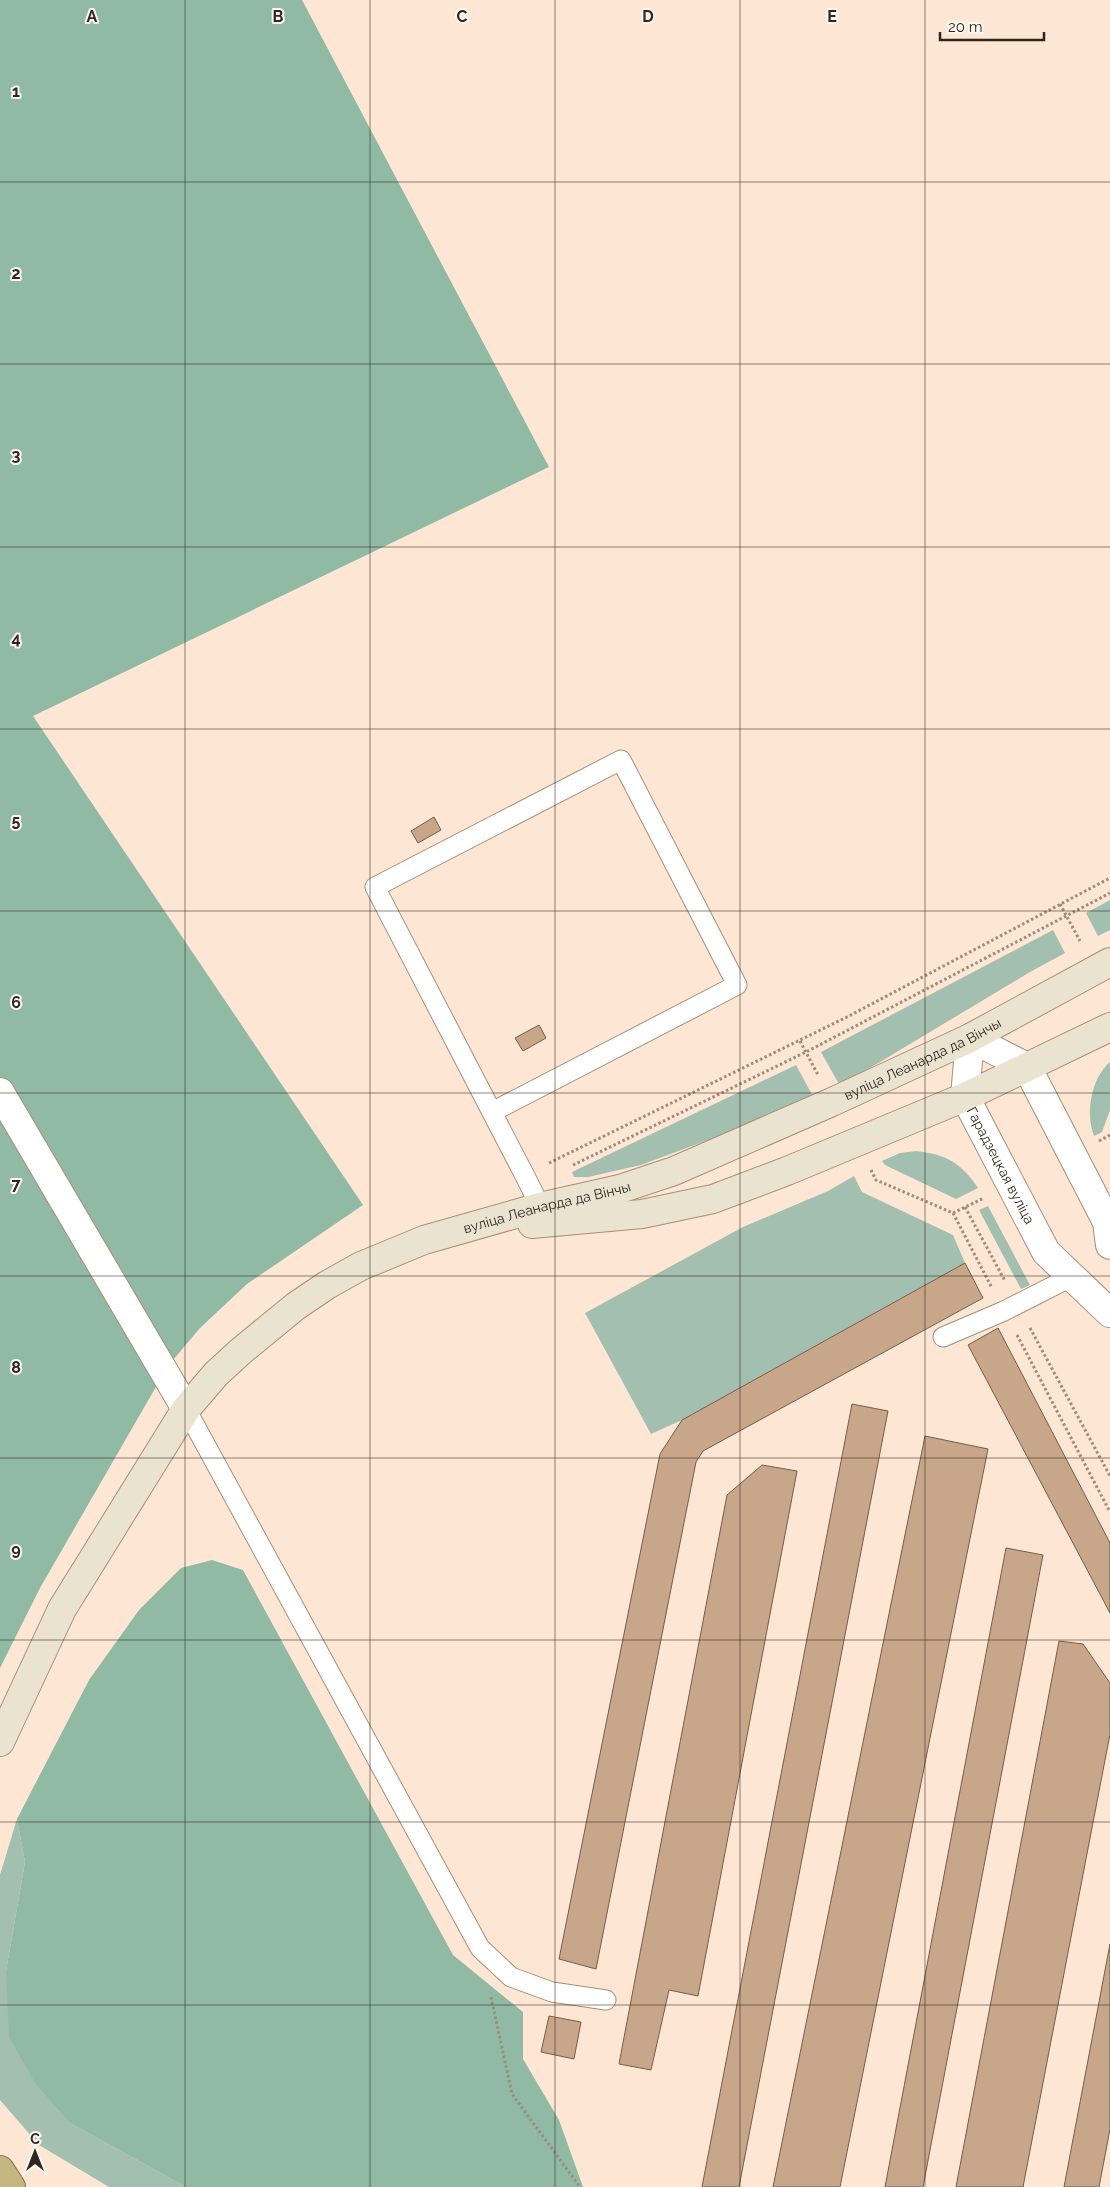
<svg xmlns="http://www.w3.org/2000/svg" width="1110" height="2187" viewBox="0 0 1110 2187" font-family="Raleway,sans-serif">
	<rect width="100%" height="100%" fill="#fde6d3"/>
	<g fill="#a3bfb0">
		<path d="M1110 900V930L1098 936 1086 913Z"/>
		<path d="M1053 930 1065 953 1030 972 840 1086 821 1052Z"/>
		<path d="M1110 1062V1110L1102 1132 1094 1136C1085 1112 1091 1079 1110 1062Z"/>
		<path d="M796 1065 815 1100 641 1165 588 1177H574L572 1172Z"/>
		<path d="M916 1151C946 1154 961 1163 978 1188L956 1199 885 1165 882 1161 900 1153Z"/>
		<path d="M854 1176 862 1192 953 1235 965 1263 682 1420 651 1434 585 1313 743 1227 828 1191Z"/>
		<path d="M988 1206 1030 1285 1021 1289 979 1210Z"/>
		<path d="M17 1819 25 1862 6 1971 70 2123 186 2187H109L39 2145 0 2100V1875Z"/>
	</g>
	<g fill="#90baa4">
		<path d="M0 0H302L549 467 33 716 363 1205 247 1284 200 1328 168 1366 40 1588 0 1668Z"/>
		<path d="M212 1560 243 1570 453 1955 523 2012V2059L559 2120 583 2187H186L70 2123 35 2083 9 2037 6 1971 25 1862 17 1819 89 1680 139 1610 181 1568Z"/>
	</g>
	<g fill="#c8a68a" stroke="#765d49">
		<path d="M434 817 441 830 418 843 411 831Z"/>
		<path d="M539 1025 546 1038 523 1051 515 1038Z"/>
		<path d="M965 1263 983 1298 703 1451 696 1462 596 1969 559 1959 660 1454 682 1420Z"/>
		<path d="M998 1328 1110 1543V1613L968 1345Z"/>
		<path d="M852 1404 888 1411 739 2187H702Z"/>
		<path d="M925 1436 988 1449 840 2187H773Z"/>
		<path d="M762 1465 797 1471 698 1996 669 1990 651 2070 619 2064 727 1495Z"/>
		<path d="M1006 1548 1043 1555 923 2187H885Z"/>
		<path d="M1059 1641 1083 1644 1110 1683V1734L1023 2187H956Z"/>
		<path d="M1110 1944V2129L1099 2187H1064Z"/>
		<path d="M549 2016 581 2022 574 2059 541 2052Z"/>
	</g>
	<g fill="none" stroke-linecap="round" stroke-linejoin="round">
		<g stroke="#a98e78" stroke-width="21">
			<g id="service">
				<path d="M492 1112 737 985 621 760 375 887 525 1176 545 1216"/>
				<path d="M943 1337 1004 1311 1071 1277"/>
				<path d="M186 1409 480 1948 511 1977 552 1992 606 2000"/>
			</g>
		</g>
		<g stroke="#a98e78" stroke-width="30">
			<path id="minor" d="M0 1092 186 1409"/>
		</g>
		<g stroke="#a98e78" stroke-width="30">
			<g id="tertiary">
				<path id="s1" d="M1110 1245 1107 1222 1027 1067 970 1038 965 1097 1046 1252 1110 1313"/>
			</g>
		</g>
		<g stroke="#a98e78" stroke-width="30">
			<g id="secondary">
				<path d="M532 1224 642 1214 713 1199 787 1171 965 1097 1110 1027"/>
				<path id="s2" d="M0 1742 62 1609 186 1409 216 1374 241 1351 296 1306 327 1285 361 1266 424 1240 540 1207 620 1189 674 1171 832 1102 970 1038 1110 962"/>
			</g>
		</g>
		<g stroke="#887748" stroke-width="30">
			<path id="trunk" d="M0 2170 11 2187"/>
		</g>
		<g stroke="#9d8c7d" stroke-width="3" stroke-dasharray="2.5 2.5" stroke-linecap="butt">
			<path d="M1060 904 1080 941"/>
			<path d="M800 1041 818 1075"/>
			<path d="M1099 1141 1110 1135"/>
			<path d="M549 1163 847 1017 1110 878"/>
			<path d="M573 1165 806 1052 1110 893"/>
			<path d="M871 1170 876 1180 953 1213 992 1288"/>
			<path d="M965 1207 1005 1281"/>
			<path d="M953 1213 984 1198"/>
			<path d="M1030 1328 1110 1476"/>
			<path d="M1017 1335 1110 1512"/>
			<path d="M491 1997 512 2094 580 2187"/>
		</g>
		<use href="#service" stroke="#fff" stroke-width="19"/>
		<use href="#minor" stroke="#fff" stroke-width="28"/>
		<use href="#tertiary" stroke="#fff" stroke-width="28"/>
		<use href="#secondary" stroke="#eae3cf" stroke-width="28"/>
		<use href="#trunk" stroke="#c6b67f" stroke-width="28"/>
	</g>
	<path fill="none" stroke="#30261d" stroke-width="1" stroke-opacity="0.55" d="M185 0V2187M370 0V2187M555 0V2187M740 0V2187M925 0V2187M0 182H1110M0 364H1110M0 547H1110M0 729H1110M0 911H1110M0 1093H1110M0 1276H1110M0 1458H1110M0 1640H1110M0 1822H1110M0 2005H1110"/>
	<g text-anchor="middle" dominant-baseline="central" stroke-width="4" stroke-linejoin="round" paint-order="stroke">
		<g font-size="14" fill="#30261d" stroke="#fdf7f2">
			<text stroke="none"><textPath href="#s2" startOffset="1210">вуліца Леанарда да Вінчы</textPath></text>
			<text stroke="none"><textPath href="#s1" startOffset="398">Гарадзецкая вуліца</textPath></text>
			<text stroke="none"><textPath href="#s2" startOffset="805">вуліца Леанарда да Вінчы</textPath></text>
		</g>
	</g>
	<g font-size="16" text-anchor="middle" font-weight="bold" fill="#30261d" stroke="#fdf7f2" stroke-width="4" stroke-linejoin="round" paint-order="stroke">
		<text x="92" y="22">A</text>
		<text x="278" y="22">B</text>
		<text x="462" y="22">C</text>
		<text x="648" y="22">D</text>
		<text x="832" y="22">E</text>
		<text x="16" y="97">1</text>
		<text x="16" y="279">2</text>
		<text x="16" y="461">3</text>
		<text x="16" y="644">4</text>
		<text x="16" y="826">5</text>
		<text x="16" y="1008">6</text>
		<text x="16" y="1190">7</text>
		<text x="16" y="1373">8</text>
		<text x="16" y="1555">9</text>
	</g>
	<g transform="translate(35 2152)" stroke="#fdf7f2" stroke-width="4" paint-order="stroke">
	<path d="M0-4L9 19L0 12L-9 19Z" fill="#30261d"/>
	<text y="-8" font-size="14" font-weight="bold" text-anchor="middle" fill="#30261d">С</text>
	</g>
	<path d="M940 32v8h104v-8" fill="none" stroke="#30261d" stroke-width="2.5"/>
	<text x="948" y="32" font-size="15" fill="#30261d" stroke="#fdf7f2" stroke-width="4" paint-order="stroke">20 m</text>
</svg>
